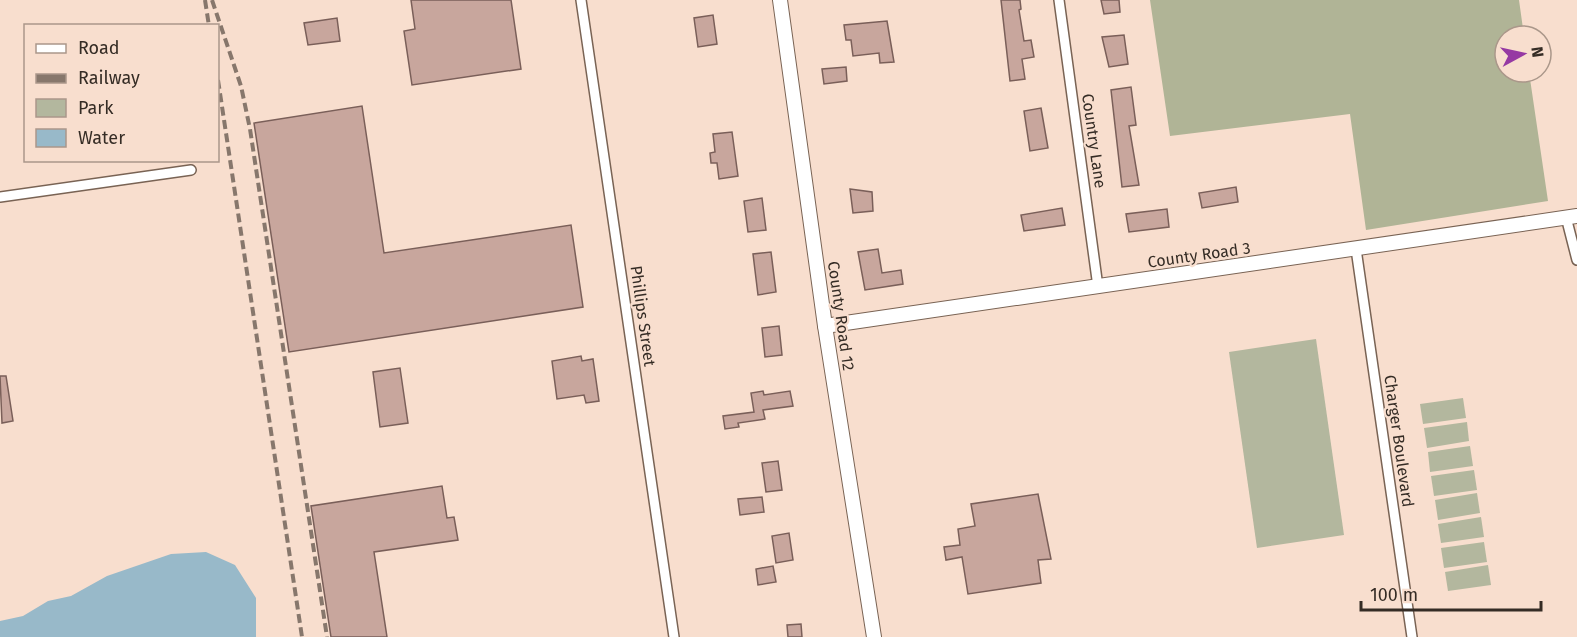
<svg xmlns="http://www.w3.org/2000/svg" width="1577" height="637" viewBox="0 0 1577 637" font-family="'Fira Sans',sans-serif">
	<rect width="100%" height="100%" fill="#f8dece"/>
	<g fill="#b3b79e">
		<path d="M1316 339 1344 535 1257 548 1229 352Z"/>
		<path d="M1463 398 1466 418 1423 424 1420 404Z"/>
		<path d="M1467 422 1469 441 1427 448 1424 428Z"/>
		<path d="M1470 446 1473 466 1430 472 1428 452Z"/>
		<path d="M1474 470 1477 490 1434 496 1431 476Z"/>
		<path d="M1477 493 1480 513 1438 520 1435 500Z"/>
		<path d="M1481 517 1484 537 1441 543 1438 524Z"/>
		<path d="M1484 542 1487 562 1444 568 1441 548Z"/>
		<path d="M1488 565 1491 585 1448 591 1445 572Z"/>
	</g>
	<path fill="#b0b496" d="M1150 0H1519L1524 36H1505V72H1529L1548 201 1366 230 1350 114 1170 136Z"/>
	<path fill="#98b9c9" d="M206 552 235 565 256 598V637H0V621L23 616 48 601 71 596 107 576 171 554Z"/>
	<g fill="#c8a69d" stroke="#7a5f59" stroke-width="1.5">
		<path d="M411 0H511L521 69 412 85 404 31 415 29Z"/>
		<path d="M1001 0H1020L1021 9 1019 10 1024 41 1031 40 1034 57 1022 59 1025 79 1010 81Z"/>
		<path d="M1101 0H1119L1120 12 1104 14Z"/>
		<path d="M713 15 717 44 698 47 694 18Z"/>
		<path d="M337 18 340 41 308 45 304 23Z"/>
		<path d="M887 21 894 62 880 63 879 53 853 56 851 40H846L844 25Z"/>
		<path d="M1124 35 1128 64 1109 67 1102 37Z"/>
		<path d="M846 67 847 81 824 84 822 69Z"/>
		<path d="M1131 87 1136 125 1129 126 1139 185 1122 187 1111 90Z"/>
		<path d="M362 106 384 253 571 225 583 307 289 352 254 123Z"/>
		<path d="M1041 108 1048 148 1030 151 1024 111Z"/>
		<path d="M732 132 738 176 719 179 717 163H711L710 153 715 152 713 134Z"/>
		<path d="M1236 187 1238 202 1202 208 1199 193Z"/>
		<path d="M850 189 872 192 873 211 853 213Z"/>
		<path d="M762 198 766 230 748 232 744 201Z"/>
		<path d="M1062 208 1065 225 1024 231 1021 215Z"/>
		<path d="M1167 209 1169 227 1129 232 1126 214Z"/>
		<path d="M878 249 882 273 901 270 903 284 865 290 858 252Z"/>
		<path d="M771 252 776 292 758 295 753 254Z"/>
		<path d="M779 326 782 355 765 357 762 328Z"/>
		<path d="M581 356 582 361 593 359 599 401 586 403 584 395 557 399 552 361Z"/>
		<path d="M400 368 408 423 380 427 373 372Z"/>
		<path d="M0 376H6L13 421 2 423Z"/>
		<path d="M763 391 764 395 790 391 793 406 763 410 765 419 738 423 739 427 725 429 723 416 754 412 751 393Z"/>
		<path d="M778 461 782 490 766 492 762 463Z"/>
		<path d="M442 486 447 518 454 517 458 540 374 552 387 637H331L311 506Z"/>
		<path d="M1038 494 1051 559 1038 560 1041 583 968 594 962 557 946 560 944 547 960 545 958 529 975 526 971 504Z"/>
		<path d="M762 497 764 512 740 515 738 499Z"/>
		<path d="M789 533 793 560 776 563 772 536Z"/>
		<path d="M773 566 776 582 758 585 756 569Z"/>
		<path d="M801 624 802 637H788L787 625Z"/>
	</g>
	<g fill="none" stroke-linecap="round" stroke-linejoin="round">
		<g stroke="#796354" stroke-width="12">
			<g id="street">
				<path d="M581 0 674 637"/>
				<path d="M1059 0 1098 287"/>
				<path d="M0 197 191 170"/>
				<path d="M1566 217 1577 260"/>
				<path d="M1356 249 1412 637"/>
			</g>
		</g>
		<g stroke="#796354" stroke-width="16">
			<g id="secondary">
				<path d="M780 0 825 326 874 637"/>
				<path d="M825 326 1577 216"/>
			</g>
		</g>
		<use href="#street" stroke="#fff" stroke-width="9"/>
		<use href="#secondary" stroke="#fff" stroke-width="14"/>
		<g stroke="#87776c" stroke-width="4" stroke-dasharray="9 4.5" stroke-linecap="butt">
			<path d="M205 0 209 26"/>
			<path d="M212 0 241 86 250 129 327 637"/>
			<path d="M218 80 302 637"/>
		</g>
	</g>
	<g text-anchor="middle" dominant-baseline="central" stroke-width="4.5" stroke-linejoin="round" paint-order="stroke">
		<g font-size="16" fill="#352c25" stroke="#f8dece">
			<text transform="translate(1094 141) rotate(82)">Country Lane</text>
			<text transform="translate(1199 255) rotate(-8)">County Road 3</text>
			<text transform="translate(643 316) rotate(82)">Phillips Street</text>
			<text transform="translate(841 316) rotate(82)">County Road 12</text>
			<text transform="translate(1399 441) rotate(82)">Charger Boulevard</text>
		</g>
	</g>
	<rect x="24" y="24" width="195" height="138" fill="#f8dece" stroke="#aa978a" stroke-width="1.5"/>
	<rect x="36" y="44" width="30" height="9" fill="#ffffff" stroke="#aa978a" stroke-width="1.5"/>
	<text x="78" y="54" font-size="18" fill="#352c25">Road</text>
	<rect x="36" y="74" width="30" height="9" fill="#87776c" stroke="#aa978a" stroke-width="1.5"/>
	<text x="78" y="84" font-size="18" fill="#352c25">Railway</text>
	<rect x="36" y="99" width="30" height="18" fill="#b3b79e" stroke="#aa978a" stroke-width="1.5"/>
	<text x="78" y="114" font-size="18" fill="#352c25">Park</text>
	<rect x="36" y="129" width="30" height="18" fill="#98b9c9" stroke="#aa978a" stroke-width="1.5"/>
	<text x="78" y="144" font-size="18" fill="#352c25">Water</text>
	<g transform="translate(1523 54) rotate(82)"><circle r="28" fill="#f8dece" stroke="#aa978a" stroke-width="1.5"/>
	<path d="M0-4.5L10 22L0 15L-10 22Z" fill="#9639a3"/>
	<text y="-9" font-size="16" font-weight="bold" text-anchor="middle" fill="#352c25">N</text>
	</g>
	<path d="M1361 601v9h180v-9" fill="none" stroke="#352c25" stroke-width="3"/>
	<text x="1370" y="601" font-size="18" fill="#352c25" stroke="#f8dece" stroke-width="4.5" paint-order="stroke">100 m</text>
</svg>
